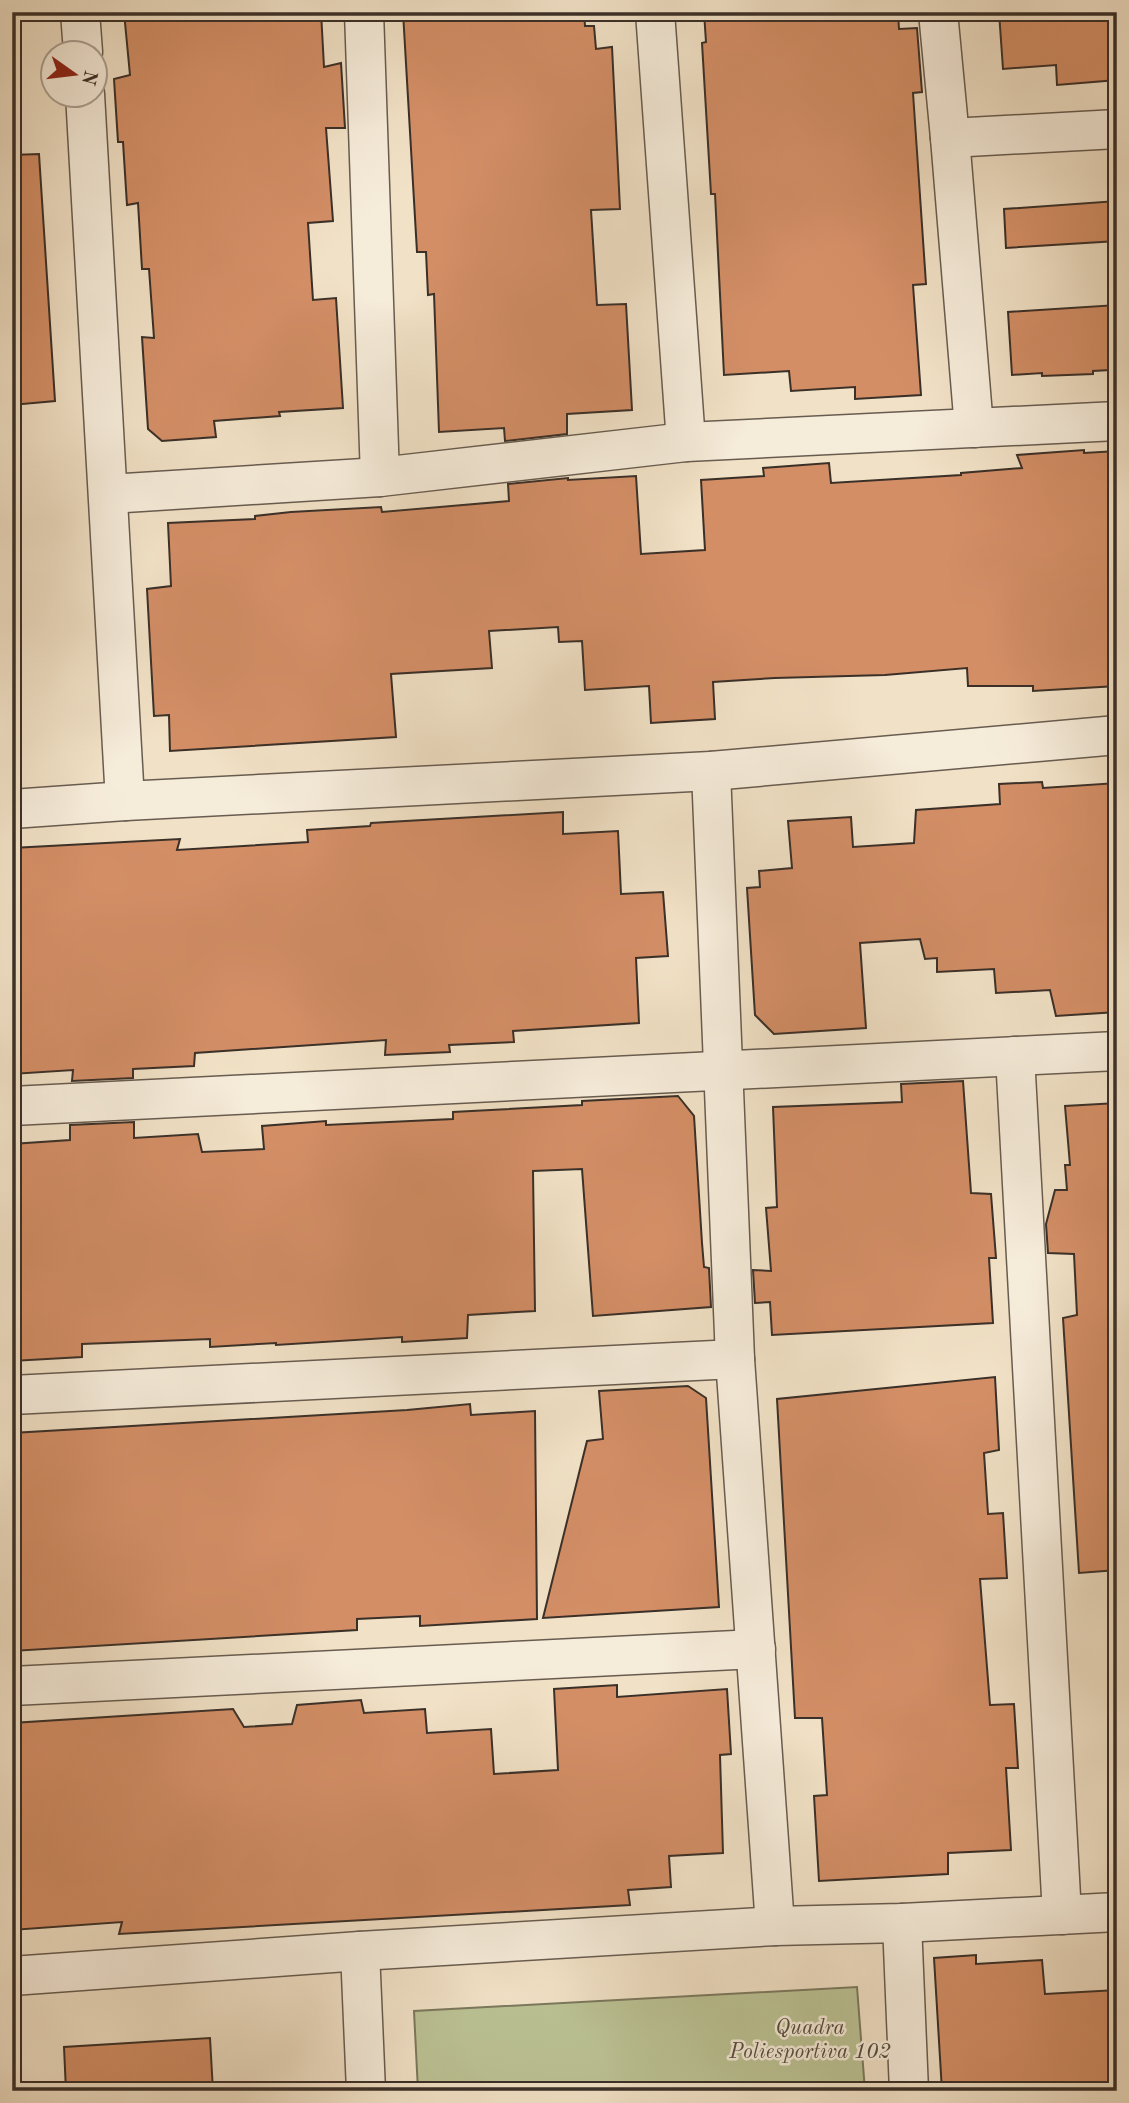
<svg xmlns="http://www.w3.org/2000/svg" width="1129" height="2103" viewBox="0 0 1129 2103" font-family="'Old Standard TT',serif">
	<rect width="100%" height="100%" fill="#f1e1c6"/>
	<filter id="stains"><feTurbulence type="fractalNoise" baseFrequency=".00286" numOctaves="4"/><feColorMatrix values="0 0 0 0 .2 0 0 0 0 .09 0 0 0 0 .02 0 0 0 .5 -.17"/></filter>
	<radialGradient id="worn" r=".72"><stop offset=".6" stop-color="#630" stop-opacity="0"/><stop offset="1" stop-color="#630" stop-opacity=".3"/></radialGradient>
	<path fill="#bbc294" stroke="#7b795e" stroke-width="2" d="M857 1987 865 2091H418L414 2011Z"/>
	<g fill="#d38e66" stroke="#3b3028" stroke-width="2">
		<path d="M124 12H321L324 67 341 63 345 128H326L333 221 308 223 313 300 336 298 343 408 279 412 280 416 214 421 216 437 162 441 148 429 142 337 154 338 149 269H142L138 203 127 205 123 142H118L114 79 130 75Z"/>
		<path d="M403 12H584L585 26H594L596 49 612 47 620 209 591 210 597 305 626 304 632 410 567 414V434L505 441 504 428 439 432 434 294 428 295 426 252H417Z"/>
		<path d="M704 12H898L899 29 917 28 922 92 913 93 926 284 913 285 921 395 855 399V387L791 391 789 371 724 375 715 194H711L702 43 706 42Z"/>
		<path d="M999 12H1032V21L1117 16V80L1057 85 1056 65 1003 69Z"/>
		<path d="M39 154 55 401 12 405V155Z"/>
		<path d="M1117 201V241L1006 248 1004 209Z"/>
		<path d="M1117 305V360H1110V370L1093 371V374L1042 376V373L1012 375 1008 312Z"/>
		<path d="M1084 450V453L1117 451V686L1033 691V686H968L967 668 885 675 775 678 713 682 715 719 651 723 649 686 585 690 582 641 559 642 558 627 489 631 492 668 391 674 396 737 170 751 169 715 154 716 147 589 171 586 168 523 255 519V516L291 512 381 507 382 512 509 501 508 484 568 478V480L636 476 641 554 705 550 701 480 764 476 763 468 829 463 831 483 961 475V473L1022 468 1017 455Z"/>
		<path d="M1042 782 1043 788 1117 783V1012L1056 1016 1050 990 996 993 994 969 937 972V958L925 959 920 939 860 943 866 1028 774 1034 755 1015 747 888 760 887 759 871 792 868 788 821 851 817 853 847 914 843 916 810 1000 804 999 784Z"/>
		<path d="M563 812V834L618 831 621 894 663 892 668 956 636 958 639 1023 513 1031 514 1042 449 1045 450 1052 385 1055 386 1040 195 1053 194 1066 133 1069V1078L72 1081 73 1070 12 1074V848L180 839 177 850 308 842 307 830 370 826 371 823Z"/>
		<path d="M963 1081 971 1193 991 1194 996 1258H989L993 1323 772 1335 770 1302 755 1303 753 1270 771 1271 766 1208 777 1207 773 1107 902 1102 901 1084Z"/>
		<path d="M678 1096 694 1116 702 1243 704 1267 709 1268 711 1307 593 1316 582 1169 533 1171 535 1311 468 1315 467 1338 402 1342V1337L276 1345V1343L210 1347V1339L82 1344V1357L12 1361V1323L17 1322 12 1253V1144L70 1140V1125L134 1122V1138L198 1134 202 1152 264 1149 262 1126 326 1121V1125L453 1119V1112L582 1105V1101Z"/>
		<path d="M1117 1103V1570L1079 1573 1063 1318 1077 1315 1074 1254 1048 1253 1046 1224 1055 1190H1067L1065 1165H1070L1065 1106Z"/>
		<path d="M995 1377 999 1450 984 1453 988 1514 1003 1513 1007 1578 980 1579 990 1705 1014 1704 1018 1768H1006L1011 1850 948 1853V1874L819 1881 814 1796 827 1795 822 1718H795L777 1399Z"/>
		<path d="M688 1386 706 1398 719 1607 543 1618 587 1441 603 1439 599 1391Z"/>
		<path d="M470 1404 471 1415 535 1411 537 1619 420 1626V1616L357 1619V1630L12 1651V1433L407 1410Z"/>
		<path d="M617 1685V1697L727 1689 731 1754 720 1755 723 1853 669 1856 671 1887 628 1890 630 1905 119 1934 122 1922 12 1930V1723L233 1709 244 1727 292 1724 297 1705 361 1700 364 1713 425 1709 427 1733 491 1729 494 1774 558 1770 554 1689Z"/>
		<path d="M976 1955V1964L1042 1960 1045 1994 1117 1990V2083H1108V2091H942L934 1958Z"/>
		<path d="M210 2038 213 2091H66L64 2047Z"/>
	</g>
	<g fill="none" stroke-linecap="round" stroke-linejoin="round">
		<g stroke="#685c50" stroke-width="41">
			<g id="minor">
				<path d="M80 12 83 52"/>
				<path d="M364 12 380 477"/>
				<path d="M655 12 686 442"/>
				<path d="M938 12 950 138 974 428"/>
				<path d="M85 94 125 801"/>
				<path d="M950 138 1117 129"/>
				<path d="M109 494 380 477 686 442 1117 421"/>
				<path d="M711 771 735 1359 775 1926"/>
				<path d="M12 809 125 801 711 771 1117 735"/>
				<path d="M1015 1056 1062 1915"/>
				<path d="M12 1106 1117 1051"/>
				<path d="M12 1395 735 1359"/>
				<path d="M12 1686 756 1649"/>
				<path d="M902 1923 909 2091"/>
				<path d="M360 1951 366 2091"/>
				<path d="M12 1976 360 1951 775 1926 902 1923 1117 1912"/>
			</g>
		</g>
		<use href="#minor" stroke="#f6ecda" stroke-width="38"/>
	</g>
	<g text-anchor="middle" dominant-baseline="central" stroke-width="5" stroke-linejoin="round" paint-order="stroke">
		<g font-size="21" font-style="italic" fill="#554d3e" stroke="#f6ecda">
			<text x="810" y="2028">Quadra<tspan x="810" dy="24">Poliesportiva 102</tspan></text>
		</g>
	</g>
	<rect width="1129" height="2103" fill="none" stroke="#f1e1c6" stroke-width="42"/>
	<rect x="14" y="14" width="1101" height="2075" fill="none" stroke="#3b3028" stroke-width="3.5"/>
	<rect x="21" y="21" width="1087" height="2061" fill="none" stroke="#3b3028" stroke-width="2"/>
	<g transform="translate(74 74) rotate(104)"><circle r="33" fill="#f6ecda" stroke="#aba193" stroke-width="2"/>
	<path d="M0-5L12 26L0 18L-12 26Z" fill="#8f2418"/>
	<text y="-10" font-size="19" font-weight="bold" text-anchor="middle" fill="#3b3028">N</text>
	</g>
	<rect width="100%" height="100%" filter="url(#stains)"/>
	<rect width="100%" height="100%" fill="url(#worn)"/>
</svg>
